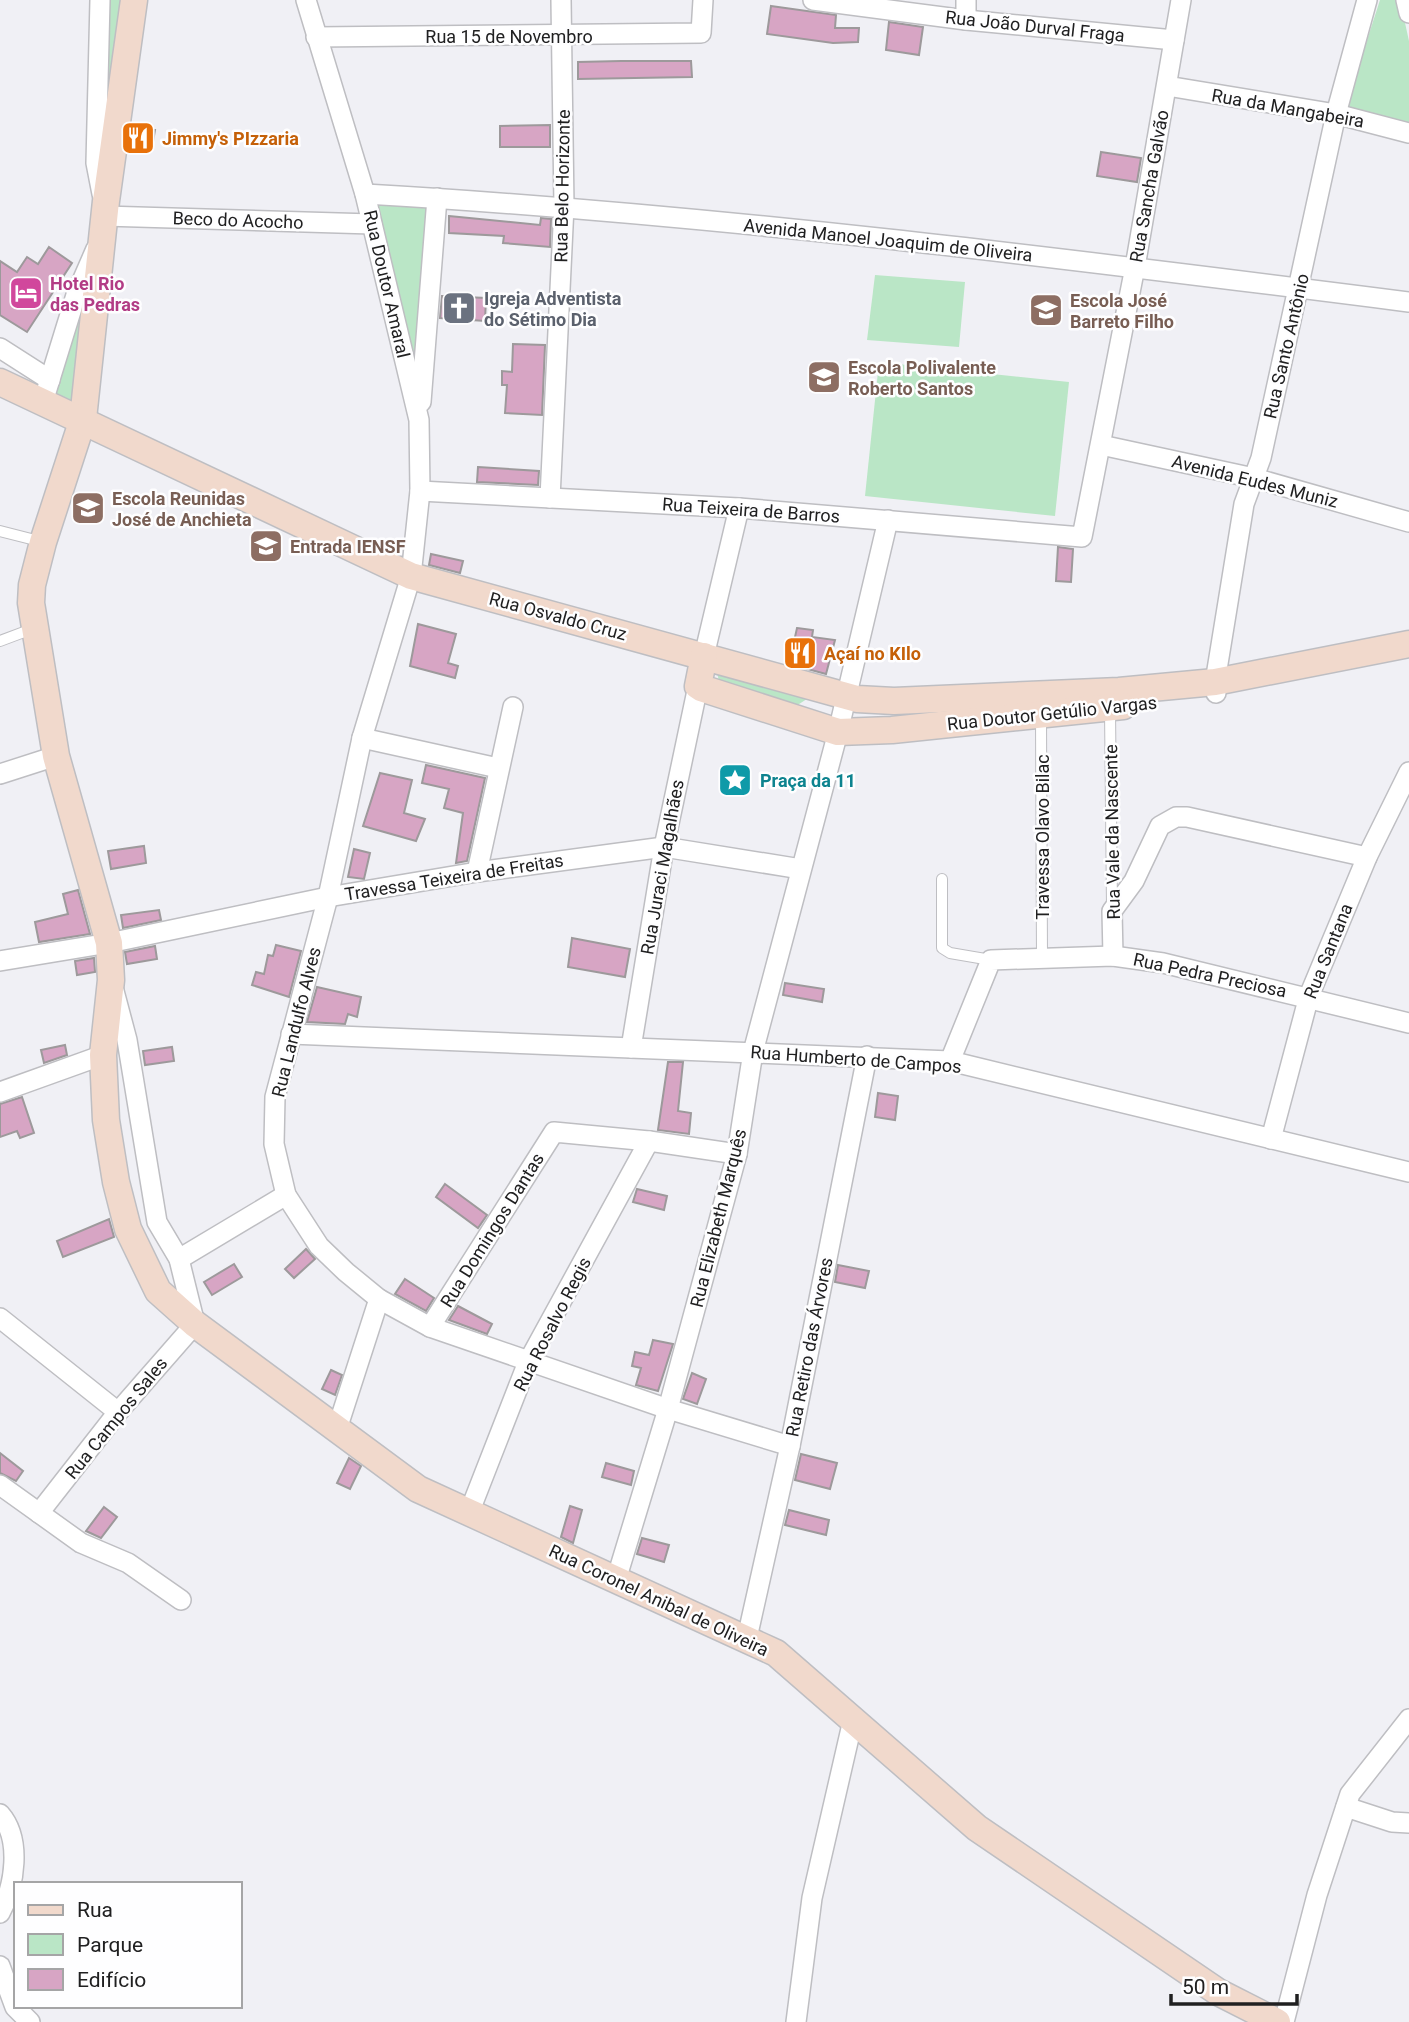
<svg xmlns="http://www.w3.org/2000/svg" width="1409" height="2022" viewBox="0 0 1409 2022" font-family="Roboto,sans-serif">
	<rect width="100%" height="100%" fill="#f0f0f5"/>
	<g fill="#bae6c6">
		<path d="M107 0H128L105 161Z"/>
		<path d="M1380 0H1400L1409 41V123L1345 108Z"/>
		<path d="M372 203 429 208 416 378Z"/>
		<path d="M90 268 76 396 71 400 55 393Z"/>
		<path d="M875 275 965 282 959 347 867 340Z"/>
		<path d="M879 362 1069 382 1055 516 865 496Z"/>
		<path d="M716 669 810 697 796 706 719 681Z"/>
	</g>
	<g fill="#d7a5c4" stroke="#9d999b" stroke-width="2">
		<path d="M771 6 836 15 835 28H859L858 42 833 43 767 34Z"/>
		<path d="M889 22 923 27 919 55 886 50Z"/>
		<path d="M621 61H691L692 77 578 79V62Z"/>
		<path d="M550 125V147H500V126Z"/>
		<path d="M132 129 155 130 152 148 129 147Z"/>
		<path d="M1101 152 1141 158 1137 182 1097 176Z"/>
		<path d="M449 216 540 225 541 218 551 219 550 247 503 243 504 236 449 233Z"/>
		<path d="M49 247 72 263 27 332 0 315V261L17 272 27 257 38 264Z"/>
		<path d="M442 296 486 298 485 321 440 318Z"/>
		<path d="M513 344 545 345 542 415 505 413 507 385H502V371L512 372Z"/>
		<path d="M478 467 539 471 538 485 477 482Z"/>
		<path d="M1058 547 1073 549 1071 582 1056 581Z"/>
		<path d="M431 554 463 561 460 573 429 565Z"/>
		<path d="M418 624 456 634 448 663 458 666 455 678 410 666Z"/>
		<path d="M797 628 813 630 812 637 835 640 826 674 789 664Z"/>
		<path d="M426 765 485 778 467 861 456 863 463 813 444 808 449 789 422 783Z"/>
		<path d="M380 773 412 780 404 813 425 819 416 841 363 826Z"/>
		<path d="M144 846 146 863 111 869 108 851Z"/>
		<path d="M354 849 370 853 364 879 348 877Z"/>
		<path d="M78 890 90 934 39 942 35 922 68 914 63 894Z"/>
		<path d="M159 910 161 920 123 928 121 915Z"/>
		<path d="M572 938 630 949 625 977 568 967Z"/>
		<path d="M276 945 301 951 289 997 252 985 256 972 264 974 268 955 273 956Z"/>
		<path d="M155 946 157 959 127 964 125 952Z"/>
		<path d="M94 958 95 972 77 975 75 961Z"/>
		<path d="M785 983 824 989 822 1002 783 995Z"/>
		<path d="M317 987 361 997 357 1017 348 1014 345 1024 307 1022Z"/>
		<path d="M65 1045 67 1055 44 1063 41 1050Z"/>
		<path d="M172 1047 174 1061 145 1065 143 1051Z"/>
		<path d="M668 1062H683L678 1111 691 1113 689 1134 658 1130Z"/>
		<path d="M878 1093 898 1096 895 1120 875 1117Z"/>
		<path d="M22 1097 34 1133 20 1138 17 1131 0 1137V1104Z"/>
		<path d="M445 1184 487 1215 478 1228 436 1197Z"/>
		<path d="M637 1189 667 1196 664 1210 633 1202Z"/>
		<path d="M109 1219 114 1237 63 1257 57 1241Z"/>
		<path d="M306 1249 315 1259 294 1278 285 1269Z"/>
		<path d="M234 1264 242 1277 212 1295 204 1282Z"/>
		<path d="M838 1265 869 1271 865 1288 835 1282Z"/>
		<path d="M405 1279 434 1298 426 1311 395 1294Z"/>
		<path d="M458 1306 492 1324 487 1334 449 1320Z"/>
		<path d="M653 1340 673 1344 658 1391 636 1385 641 1368 632 1366 635 1352 649 1355Z"/>
		<path d="M331 1370 342 1375 335 1395 322 1389Z"/>
		<path d="M692 1373 706 1379 697 1404 683 1399Z"/>
		<path d="M0 1453 23 1471 16 1481 0 1473Z"/>
		<path d="M801 1454 837 1463 830 1489 795 1480Z"/>
		<path d="M349 1458 361 1466 350 1489 337 1483Z"/>
		<path d="M606 1463 634 1471 631 1485 602 1477Z"/>
		<path d="M570 1506 582 1510 573 1543 561 1537Z"/>
		<path d="M104 1507 117 1517 101 1538 86 1531Z"/>
		<path d="M789 1510 829 1520 826 1535 785 1525Z"/>
		<path d="M642 1538 669 1545 664 1562 637 1554Z"/>
	</g>
	<g fill="none" stroke-linecap="round" stroke-linejoin="round">
		<g stroke="#bebec2" stroke-width="12">
			<g id="lane">
				<path d="M0 531 43 542"/>
				<path d="M0 641 32 629"/>
				<path d="M1110 709 1112 907"/>
				<path d="M1041 715 1042 959"/>
				<path d="M942 879V948L950 953 991 960"/>
			</g>
		</g>
		<g stroke="#bebec2" stroke-width="22">
			<g id="street">
				<path d="M100 0 96 163 102 194"/>
				<path d="M306 0 365 194 419 420 420 491 411 576 362 738 328 897 275 1097 274 1144 286 1195 319 1246 346 1272 379 1299 430 1327 668 1409 790 1446"/>
				<path d="M813 0 966 20 1174 40"/>
				<path d="M966 0V20"/>
				<path d="M1406 0 1409 13"/>
				<path d="M316 37 701 33 703 0"/>
				<path d="M1167 86 1336 114 1409 133"/>
				<path d="M365 194C714 214 1062 258 1409 302"/>
				<path d="M104 216 372 224"/>
				<path d="M0 348 50 380"/>
				<path d="M43 402 76 295 96 249"/>
				<path d="M421 402 437 198"/>
				<path d="M1101 445 1254 478 1409 522"/>
				<path d="M420 491 739 508 1082 537 1135 267 1181 0"/>
				<path d="M550 498 564 206 561 0"/>
				<path d="M704 656 739 508"/>
				<path d="M1216 693 1215 682 1244 504 1261 458 1336 114 1367 0"/>
				<path d="M362 738 498 768"/>
				<path d="M0 774 56 756"/>
				<path d="M477 872 513 707"/>
				<path d="M1113 956 1112 911 1134 881 1160 826 1176 817H1187L1367 857"/>
				<path d="M0 961 109 943 328 897 477 872 664 847 801 869"/>
				<path d="M291 1034 950 1061 1409 1172"/>
				<path d="M631 1048 664 847 698 686"/>
				<path d="M950 1061 991 960 1113 956 1163 963 1409 1023"/>
				<path d="M0 1092 103 1055"/>
				<path d="M1271 1139 1309 996 1367 857 1409 772"/>
				<path d="M179 1259 286 1195"/>
				<path d="M0 1318 118 1412"/>
				<path d="M430 1327 554 1132 649 1141 737 1154"/>
				<path d="M337 1429 379 1299"/>
				<path d="M0 1485 81 1543 128 1563 181 1600"/>
				<path d="M39 1513 118 1412 195 1324 179 1259 157 1222 127 1040 114 991"/>
				<path d="M469 1513 528 1362 649 1141"/>
				<path d="M616 1580 668 1409 737 1154 753 1052 838 732 888 520"/>
				<path d="M747 1638 790 1446 867 1056"/>
				<path d="M1346 1807 1392 1822 1409 1823"/>
				<path d="M0 1814C22 1839 15 1886 0 1913"/>
				<path d="M0 1966 15 2007 30 2022"/>
				<path d="M796 2022 812 1898 853 1720"/>
				<path d="M1284 2022 1317 1895 1350 1794 1409 1719"/>
			</g>
		</g>
		<g stroke="#bebec2" stroke-width="29">
			<g id="secondary">
				<path d="M134 0 106 201 83 419 43 542 32 585 31 603 56 756 109 943 111 980 103 1055 106 1120 116 1182 128 1229 158 1291 195 1324 418 1489 776 1653 977 1828 1218 1992 1277 2022"/>
				<path d="M0 382 411 576 857 699 894 701 1119 691 1215 682 1409 644"/>
				<path d="M704 656 698 686 701 688 838 732 892 730 1123 706"/>
			</g>
		</g>
		<use href="#lane" stroke="#fff" stroke-width="10"/>
		<use href="#street" stroke="#fff" stroke-width="19"/>
		<use href="#secondary" stroke="#f1d9cc" stroke-width="26"/>
	</g>
	<defs>
		<g id="restaurant-square" transform="scale(1.75)"><rect x="-9" y="-9" width="18" height="18" rx="4" fill="#e8710a" stroke="#fefeff"/><path d="M-5-6h1v4h1v-4h1v4h1v-4h1v5L-1.5 .5V6h-2V.5L-5-1ZM5-6V6H3V1.5H1.5Q1.5-4 5-6Z" fill="#fff"/></g>
		<g id="hotel-square" transform="scale(1.75)"><rect x="-9" y="-9" width="18" height="18" rx="4" fill="#d1479c" stroke="#fefeff"/><path d="M-6-4.5h1.5V1H6V5H4.5V3h-9V5H-6ZM-4 0a1.8 1.8 0 1 1 3.6 0ZM.5 0V-2.5h3Q6-2.5 6 0Z" fill="#fff"/></g>
		<g id="church-square" transform="scale(1.75)"><rect x="-9" y="-9" width="18" height="18" rx="4" fill="#6b7280" stroke="#fefeff"/><path d="M-1.2-6h2.4v3.5h3.3v2.4h-3.3V6h-2.4V-.1h-3.3v-2.4h3.3Z" fill="#fff"/></g>
		<g id="school-square" transform="scale(1.75)"><rect x="-9" y="-9" width="18" height="18" rx="4" fill="#8d6e63" stroke="#fefeff"/><path d="M0-5L7-2L0 1L-7-2ZM-4 1L0 2.5L4 1V4Q0 6-4 4Z" fill="#fff"/></g>
		<g id="sight-square" transform="scale(1.75)"><rect x="-9" y="-9" width="18" height="18" rx="4" fill="#0f9aa8" stroke="#fefeff"/><path d="M0-6L1.8-2.2L6-1.7L2.9 1.2L3.7 5.4L0 3.3L-3.7 5.4L-2.9 1.2L-6-1.7L-1.8-2.2Z" fill="#fff"/></g>
	</defs>
	<g fill-rule="evenodd">
		<use href="#restaurant-square" x="138" y="138"/>
		<use href="#hotel-square" x="26" y="293"/>
		<use href="#church-square" x="459" y="308"/>
		<use href="#school-square" x="1046" y="310"/>
		<use href="#school-square" x="824" y="377"/>
		<use href="#school-square" x="88" y="508"/>
		<use href="#school-square" x="266" y="546"/>
		<use href="#restaurant-square" x="800" y="653"/>
		<use href="#sight-square" x="735" y="780"/>
	</g>
	<g text-anchor="middle" dominant-baseline="central" stroke-width="5" stroke-linejoin="round" paint-order="stroke">
		<g font-size="18" fill="#202021" stroke="#fefeff">
			<text transform="translate(1035 26) rotate(6)">Rua João Durval Fraga</text>
			<text x="509" y="36">Rua 15 de Novembro</text>
			<text transform="translate(1288 108) rotate(10)">Rua da Mangabeira</text>
			<text transform="translate(562 186) rotate(-89)">Rua Belo Horizonte</text>
			<text transform="translate(1149 186) rotate(-80)">Rua Sancha Galvão</text>
			<text transform="translate(238 220) rotate(2)">Beco do Acocho</text>
			<text transform="translate(888 240) rotate(6)">Avenida Manoel Joaquim de Oliveira</text>
			<text transform="translate(387 284) rotate(77)">Rua Doutor Amaral</text>
			<text transform="translate(1286 346) rotate(-77)">Rua Santo Antônio</text>
			<text transform="translate(1255 481) rotate(14)">Avenida Eudes Muniz</text>
			<text transform="translate(751 510) rotate(4)">Rua Teixeira de Barros</text>
			<text transform="translate(558 616) rotate(15)">Rua Osvaldo Cruz</text>
			<text transform="translate(1052 713) rotate(-6)">Rua Doutor Getúlio Vargas</text>
			<text transform="translate(1112 832) rotate(-91)">Rua Vale da Nascente</text>
			<text transform="translate(1042 837) rotate(-90)">Travessa Olavo Bilac</text>
			<text transform="translate(662 867) rotate(-80)">Rua Juraci Magalhães</text>
			<text transform="translate(454 877) rotate(-9)">Travessa Teixeira de Freitas</text>
			<text transform="translate(1328 951) rotate(-68)">Rua Santana</text>
			<text transform="translate(1210 975) rotate(12)">Rua Pedra Preciosa</text>
			<text transform="translate(296 1022) rotate(-76)">Rua Landulfo Alves</text>
			<text transform="translate(856 1059) rotate(4)">Rua Humberto de Campos</text>
			<text transform="translate(718 1218) rotate(-76)">Rua Elizabeth Marquês</text>
			<text transform="translate(492 1230) rotate(-58)">Rua Domingos Dantas</text>
			<text transform="translate(552 1324) rotate(-63)">Rua Rosalvo Regis</text>
			<text transform="translate(809 1347) rotate(-79)">Rua Retiro das Árvores</text>
			<text transform="translate(116 1418) rotate(-51)">Rua Campos Sales</text>
			<text transform="translate(659 1600) rotate(25)">Rua Coronel Anibal de Oliveira</text>
		</g>
		<g font-size="18" font-weight="bold" fill="#c56008" stroke="#fefeff" text-anchor="start">
			<text x="162" y="138">Jimmy's PIzzaria</text>
			<text x="824" y="653">Açaí no KIlo</text>
		</g>
		<g font-size="18" font-weight="bold" fill="#b23c85" stroke="#fefeff" text-anchor="start">
			<text x="50" y="283">Hotel Rio<tspan x="50" dy="21">das Pedras</tspan></text>
		</g>
		<g font-size="18" font-weight="bold" fill="#5b616d" stroke="#fefeff" text-anchor="start">
			<text x="484" y="298">Igreja Adventista<tspan x="484" dy="21">do Sétimo Dia</tspan></text>
		</g>
		<g font-size="18" font-weight="bold" fill="#785e54" stroke="#fefeff" text-anchor="start">
			<text x="1070" y="300">Escola José<tspan x="1070" dy="21">Barreto Filho</tspan></text>
			<text x="848" y="367">Escola Polivalente<tspan x="848" dy="21">Roberto Santos</tspan></text>
			<text x="112" y="498">Escola Reunidas<tspan x="112" dy="21">José de Anchieta</tspan></text>
			<text x="290" y="546">Entrada IENSF</text>
		</g>
		<g font-size="18" font-weight="bold" fill="#0d838f" stroke="#fefeff" text-anchor="start">
			<text x="760" y="780">Praça da 11</text>
		</g>
	</g>
	<rect x="14" y="1882" width="228" height="126" fill="#fefeff" stroke="#a5a5a6" stroke-width="2"/>
	<rect x="28" y="1905" width="35" height="10" fill="#f1d9cc" stroke="#a5a5a6" stroke-width="2"/>
	<text x="77" y="1917" font-size="21" fill="#202021">Rua</text>
	<rect x="28" y="1934" width="35" height="21" fill="#bae6c6" stroke="#a5a5a6" stroke-width="2"/>
	<text x="77" y="1952" font-size="21" fill="#202021">Parque</text>
	<rect x="28" y="1969" width="35" height="21" fill="#d7a5c4" stroke="#a5a5a6" stroke-width="2"/>
	<text x="77" y="1987" font-size="21" fill="#202021">Edifício</text>
	<path d="M1171 1994v10h126v-10" fill="none" stroke="#202021" stroke-width="3.5"/>
	<text x="1182" y="1994" font-size="21" fill="#202021" stroke="#fefeff" stroke-width="5" paint-order="stroke">50 m</text>
</svg>
